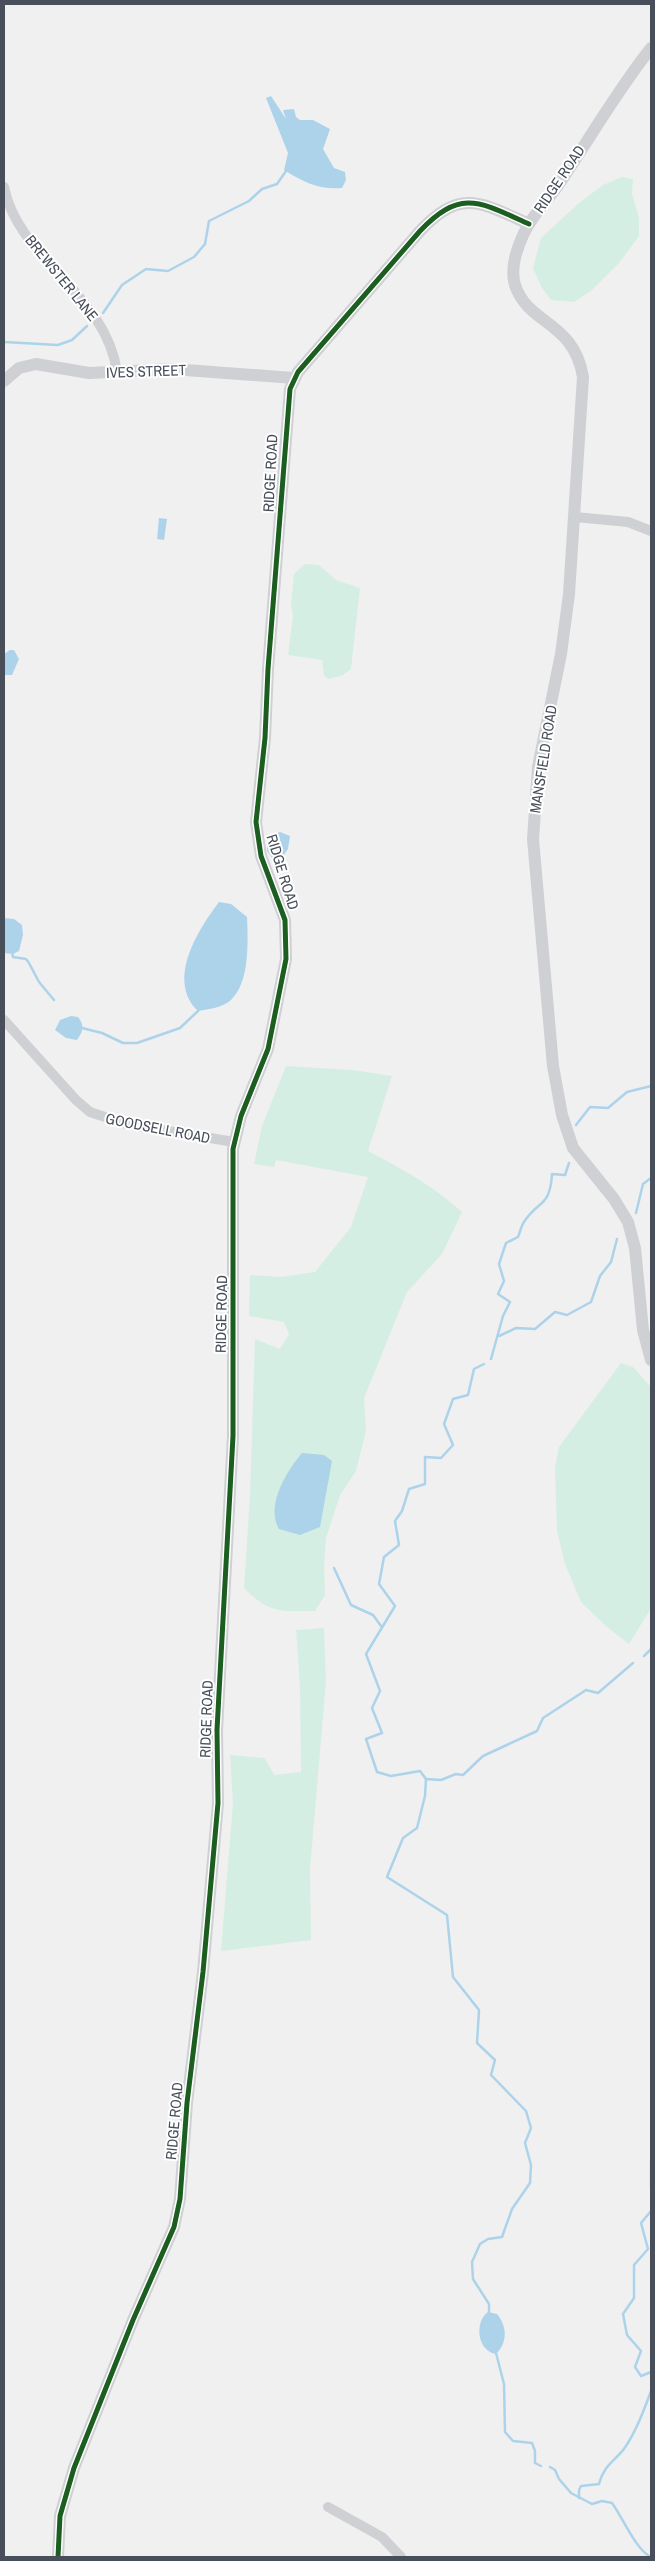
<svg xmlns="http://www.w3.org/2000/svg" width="655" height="2561" viewBox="0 0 655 2561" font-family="'Archivo Narrow',sans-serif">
	<rect width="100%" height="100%" fill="#f0f0f0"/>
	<g fill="#d5eee3">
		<path d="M622 177 633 179 632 194 639 218V236L619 263 592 290 574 302 551 300 542 288 533 268 541 238 579 203 603 185Z"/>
		<path d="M305 564 319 565 336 580 360 588 351 669 343 675 329 679 324 676 322 660 288 655 293 615 291 605 294 574Z"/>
		<path d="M286 1066 353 1070 392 1076 368 1151C401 1168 435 1187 462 1212L442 1254 407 1292 364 1398 366 1431 356 1471 340 1495 326 1538 324 1565 325 1595 315 1611C279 1611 270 1614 244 1588L250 1494 255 1339 280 1349 289 1334 284 1322 249 1316 250 1275 281 1277 315 1272 351 1227 368 1177 276 1160 274 1167 254 1164 262 1126Z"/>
		<path d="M621 1363 633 1367 651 1387V1608L629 1644 607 1627 581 1602 565 1564 557 1531 555 1468 559 1447Z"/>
		<path d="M324 1628 326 1681 310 1869 311 1940 221 1951 233 1803 230 1755 265 1758 274 1775 301 1772 300 1686 296 1630Z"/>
	</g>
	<g fill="#acd3ea">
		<path d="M271 96 286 119 283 110 294 109 296 117 300 120H313L330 129 323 149 334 168 345 172 346 180 342 188C318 190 304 182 284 170L288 153 266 98Z"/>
		<path d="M159 518 167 519 164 540 157 539Z"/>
		<path d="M10 650H14L19 659 12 675H5L4 654Z"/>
		<path d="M280 832 290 836 288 849 283 856 273 859 267 851 268 836Z"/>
		<path d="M219 902 231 904 247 917C248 941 250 982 231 1000 222 1008 209 1009 198 1011 166 980 198 930 219 902Z"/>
		<path d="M4 918 14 919 22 925 23 935 19 951 13 954 4 953Z"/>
		<path d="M71 1016 78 1017C85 1026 83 1031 77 1040L66 1038 55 1030 60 1020Z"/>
		<path d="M302 1453 324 1455 332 1461 320 1527 300 1535 279 1529C265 1505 287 1471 302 1453Z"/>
		<path d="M488 2312 497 2314C507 2326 508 2342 496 2354 477 2351 474 2322 488 2312Z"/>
	</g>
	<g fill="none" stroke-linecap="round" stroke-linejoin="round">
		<g stroke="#acd3ea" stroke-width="2.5">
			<path d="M103 313 122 285 146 269 168 271 194 257 205 244 209 221 249 201 262 189 277 184 286 171"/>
			<path d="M4 342 58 345 72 340 87 326"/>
			<path d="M12 952 13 957 26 959 29 963 39 982 54 1000"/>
			<path d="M82 1028 102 1033 123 1043H137L180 1028 198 1011"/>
			<path d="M576 1125 590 1107 608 1108 627 1092 651 1086"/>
			<path d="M636 1213 643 1184 651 1178"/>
			<path d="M499 1336 516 1328 535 1329 555 1312 567 1315 591 1302 600 1276 611 1262 617 1239"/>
			<path d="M491 1359 503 1316 510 1302 498 1294 504 1281 499 1264 506 1243 518 1237C520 1233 521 1226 524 1222 538 1200 550 1208 552 1174L565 1175 569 1163"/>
			<path d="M484 1364 474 1369 468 1395 453 1399 444 1424 453 1445 441 1458 425 1457V1484L409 1489 402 1511 395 1521 399 1545 384 1557 379 1584 395 1606 366 1654 380 1691 372 1708 382 1733 366 1739 377 1772 391 1776 420 1771 426 1779 425 1796 417 1828 403 1838 387 1877 447 1915 453 1977 479 2010 477 2043 495 2060 491 2075 526 2111 531 2128 525 2143 531 2165 530 2183 512 2209 502 2237 488 2239 480 2244 472 2262 473 2279 489 2304V2316"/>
			<path d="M334 1568 351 1605 373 1615 381 1626"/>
			<path d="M644 1656 651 1649"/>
			<path d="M426 1779 441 1780 456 1774 463 1775 483 1756 537 1731 543 1718 586 1690 598 1693 633 1663"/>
			<path d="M651 2161V2189"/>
			<path d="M651 2211 641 2223 648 2249 634 2265V2298L623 2314 627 2335 641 2351 635 2367 641 2376 651 2372"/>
			<path d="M496 2353 504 2384 505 2432 513 2441 532 2443 535 2451V2463L541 2466"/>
			<path d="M550 2467 555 2470 559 2479 571 2493 592 2504 602 2501 612 2503C623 2518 636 2550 651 2557"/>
			<path d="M579 2498V2490L581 2486 599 2484C604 2464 616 2461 626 2446 637 2429 644 2410 651 2391"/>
		</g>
		<g stroke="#ced0d3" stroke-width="10">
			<path d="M4 187C18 259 106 293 117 372"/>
			<path d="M575 517 628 522 651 531"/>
			<path d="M4 1020 76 1100 90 1112 126 1124 234 1142"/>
			<path d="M328 2507 382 2537 401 2557"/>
		</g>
		<g stroke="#ced0d3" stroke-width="12">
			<path d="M651 48C616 92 589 140 557 187 546 202 532 216 524 233 517 248 510 269 515 285 528 325 574 321 583 377L569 594 561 654 538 767 533 839 553 1066 562 1115 573 1148 614 1199 628 1222 635 1248 643 1330 651 1360"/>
			<path d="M4 381 19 368 36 364 89 373 172 369 294 378"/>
			<path d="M58 2557 60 2516 74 2468 133 2320 174 2227 180 2199 187 2103 203 1972 218 1803 217 1730 233 1436V1149L241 1116 268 1049 286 959 285 920 261 856 256 822 265 738 268 669 290 389 298 372 420 231C461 188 480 202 529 224"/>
		</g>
		<g stroke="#fff" stroke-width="8">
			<path id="cycleway" d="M58 2557 60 2516 74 2468 133 2320 174 2227 180 2199 187 2103 203 1972 218 1803 217 1730 233 1436V1149L241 1116 268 1049 286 959 285 920 261 856 256 822 265 738 268 669 290 389 298 372 420 231C461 188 480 202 529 224"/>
		</g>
		<use href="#cycleway" stroke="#1b5e20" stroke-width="5"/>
	</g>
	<g text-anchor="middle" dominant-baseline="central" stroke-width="4" stroke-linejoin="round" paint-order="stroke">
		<g font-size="15" fill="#484f5b" stroke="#fff">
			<text transform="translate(559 179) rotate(-56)">RIDGE ROAD</text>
			<text transform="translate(62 278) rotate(51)">BREWSTER LANE</text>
			<text transform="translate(146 371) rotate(-2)">IVES STREET</text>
			<text transform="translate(270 473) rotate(-87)">RIDGE ROAD</text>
			<text transform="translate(543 759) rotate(-81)">MANSFIELD ROAD</text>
			<text transform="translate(283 872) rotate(73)">RIDGE ROAD</text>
			<text transform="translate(158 1128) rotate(11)">GOODSELL ROAD</text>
			<text transform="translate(221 1314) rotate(-89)">RIDGE ROAD</text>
			<text transform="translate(206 1719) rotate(-88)">RIDGE ROAD</text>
			<text transform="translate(174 2121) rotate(-85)">RIDGE ROAD</text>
		</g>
	</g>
	<rect width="655" height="2561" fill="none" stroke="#484f5b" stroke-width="10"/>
</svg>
